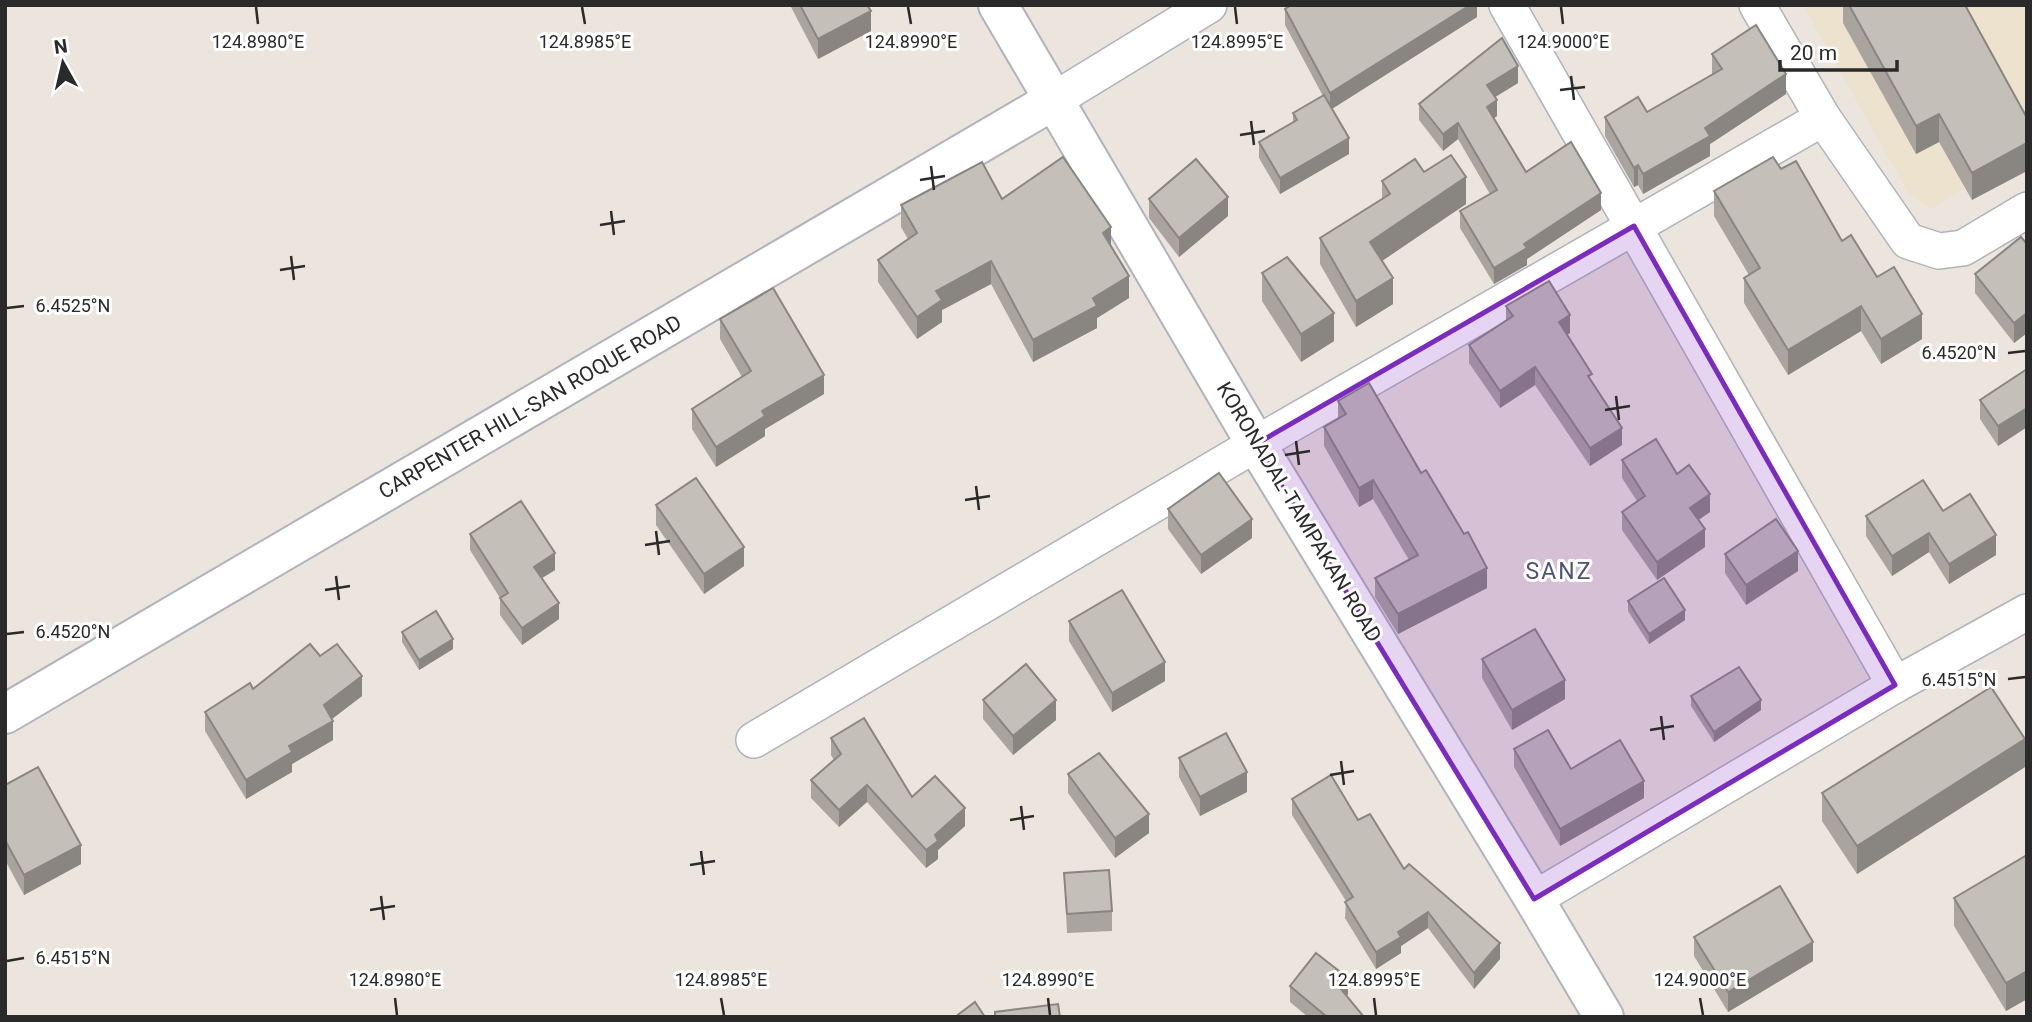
<svg xmlns="http://www.w3.org/2000/svg" width="2032" height="1022" viewBox="0 0 2032 1022" font-family="Roboto,sans-serif">
	<rect width="100%" height="100%" fill="#ebe5dd"/>
	<path fill="#ece2cd" d="M1803 5H2027V151L1931 209 1909 194Z"/>
	<g fill="none" stroke-linecap="round" stroke-linejoin="round">
		<g stroke="#b0b3bd" stroke-width="38">
			<g id="minor">
				<path d="M1507 5 1895 685"/>
				<path d="M1757 5 1823 118 1908 241 1939 251 1963 248 2027 210"/>
				<path d="M1054 100 1209 5"/>
				<path d="M754 740 1256 444 1823 118"/>
				<path d="M1534 899 1895 685 2027 612"/>
			</g>
		</g>
		<g stroke="#b0b3bd" stroke-width="42">
			<path id="tertiary" d="M5 714 1054 100"/>
		</g>
		<g stroke="#b0b3bd" stroke-width="42">
			<path id="secondary" d="M998 5 1256 444 1534 899 1604 1017"/>
		</g>
		<use href="#minor" stroke="#fff" stroke-width="35"/>
		<use href="#tertiary" stroke="#fff" stroke-width="38"/>
		<use href="#secondary" stroke="#fff" stroke-width="38"/>
	</g>
	<g fill="#a9a49e">
		<path d="M790 5H867L871 31 818 59Z"/>
		<path d="M1477 5V17L1332 109 1349 154 1280 194 1259 158V142L1293 122V113L1323 96 1285 25V9Z"/>
		<path d="M1843 5H1965L2027 118 1972 200 1939 142 1916 154 1843 23Z"/>
		<path d="M1712 54 1786 94 1710 144V156L1643 194 1638 185 1634 187 1605 136V117L1647 112 1712 74Z"/>
		<path d="M1518 83 1495 97 1497 116 1494 118 1526 172 1601 210 1527 259V265L1494 284 1460 228V211L1490 194 1458 139 1443 151 1419 120V104Z"/>
		<path d="M1781 169 1842 241 1877 277 1922 339 1881 364 1861 331 1788 375 1744 303V278L1749 275 1714 216V191Z"/>
		<path d="M1424 172 1466 204 1382 261 1393 304 1356 327 1320 264V238L1382 199V181Z"/>
		<path d="M1002 199 1111 246 1129 298 1097 318V328L1033 362 991 284 942 310V322L917 339 878 282V260L908 239 901 227V205Z"/>
		<path d="M1149 199 1228 216 1179 257 1149 218Z"/>
		<path d="M2027 244V333L2014 343 1975 293V274Z"/>
		<path d="M1262 273 1334 341 1301 362 1262 301Z"/>
		<path d="M1506 306 1570 333 1567 335 1592 381 1622 445 1590 466 1535 385 1500 408 1469 363V345L1506 320Z"/>
		<path d="M720 319 824 394 765 429V436L716 467 692 429V409L742 377 720 339Z"/>
		<path d="M2027 369V427L1998 446 1980 419V400Z"/>
		<path d="M1338 401 1487 588 1398 634 1375 597V578L1409 560 1373 499 1359 507 1324 446V427L1338 419Z"/>
		<path d="M1622 460 1677 474 1710 512 1698 520 1705 547 1657 580 1622 530V512L1637 501 1622 478Z"/>
		<path d="M656 505 744 566 704 594 656 525Z"/>
		<path d="M1168 509 1252 538 1201 574 1168 529Z"/>
		<path d="M1943 511 1996 555 1949 584 1929 552 1892 576 1866 536V516Z"/>
		<path d="M470 534 555 570 542 578 559 619 522 645 500 615V598L470 550Z"/>
		<path d="M1725 554 1798 571 1746 605 1725 573Z"/>
		<path d="M1628 601 1685 620 1649 644 1628 611Z"/>
		<path d="M1069 621 1165 681 1112 712 1069 641Z"/>
		<path d="M402 632 453 649 419 670 402 642Z"/>
		<path d="M320 656 362 696 332 719 333 740 292 764V772L246 799 205 731V712Z"/>
		<path d="M1482 659 1565 699 1512 730 1482 678Z"/>
		<path d="M1691 696 1761 710 1714 742 1691 706Z"/>
		<path d="M983 700 1056 720 1013 755 983 719Z"/>
		<path d="M831 738 912 797 965 826 938 850V859L926 868 867 802 839 827 811 798V780L834 760 831 755Z"/>
		<path d="M1514 749 1571 769 1644 798 1560 846 1514 767Z"/>
		<path d="M1179 758 1247 792 1200 816 1179 777Z"/>
		<path d="M2025 767 1857 874 1822 821V793Z"/>
		<path d="M1068 774 1149 833 1115 858 1068 793Z"/>
		<path d="M5 785 81 864 24 895 5 860Z"/>
		<path d="M1292 799 1358 820 1404 869 1500 959 1474 989 1428 928 1401 946V953L1376 969 1345 918 1346 901 1292 815Z"/>
		<path d="M2027 855V999L2006 1011 1954 926V898Z"/>
		<path d="M1064 873 1112 911V931L1067 933Z"/>
		<path d="M1694 937 1813 961 1728 1012 1694 956Z"/>
		<path d="M1290 986 1348 994 1347 996 1364 1017H1308L1290 1002Z"/>
	</g>
	<g fill="#898681">
		<path d="M1470 5H1477V17L1330 110V93Z"/>
		<path d="M871 11V31L818 59V39Z"/>
		<path d="M1518 66V83L1487 102V85Z"/>
		<path d="M1786 74V94L1710 144V156L1643 194V174L1705 128Z"/>
		<path d="M1497 100V116L1487 123V107Z"/>
		<path d="M1939 114V142L1916 154V126Z"/>
		<path d="M1458 123V139L1443 151V134Z"/>
		<path d="M1349 138V154L1280 194V178Z"/>
		<path d="M2027 143V171L1972 200V173Z"/>
		<path d="M1638 165V185L1634 187V168Z"/>
		<path d="M1466 177V204L1370 269V242Z"/>
		<path d="M1601 193V210L1527 259V265L1494 284V268L1524 244Z"/>
		<path d="M1228 197V216L1179 257V238Z"/>
		<path d="M1111 227V249L1103 233Z"/>
		<path d="M991 261V284L942 310V322L917 339V317L936 291Z"/>
		<path d="M1129 276V298L1097 318V328L1033 362V340L1093 298Z"/>
		<path d="M1393 278V304L1356 327V301Z"/>
		<path d="M1861 306V331L1788 375V350Z"/>
		<path d="M1334 313V341L1301 362V334Z"/>
		<path d="M2027 313V333L2014 343V323Z"/>
		<path d="M1922 314V339L1881 364V339Z"/>
		<path d="M1570 315V333L1559 340V322Z"/>
		<path d="M1535 367V385L1500 408V391Z"/>
		<path d="M824 375V394L765 429V436L716 467V447L762 411Z"/>
		<path d="M2027 408V427L1998 446V426Z"/>
		<path d="M1622 428V445L1590 466V448Z"/>
		<path d="M1373 480V499L1359 507V488Z"/>
		<path d="M1710 494V512L1690 526V508Z"/>
		<path d="M1252 519V538L1201 574V555Z"/>
		<path d="M1705 529V547L1657 580V562Z"/>
		<path d="M1929 533V552L1892 576V556Z"/>
		<path d="M1996 535V555L1949 584V564Z"/>
		<path d="M744 547V566L704 594V574Z"/>
		<path d="M1798 551V571L1746 605V585Z"/>
		<path d="M555 553V570L534 583V567Z"/>
		<path d="M1487 568V588L1398 634V614Z"/>
		<path d="M559 603V619L522 645V628Z"/>
		<path d="M1685 610V620L1649 644V634Z"/>
		<path d="M453 639V649L419 670V660Z"/>
		<path d="M1165 662V681L1112 712V693Z"/>
		<path d="M362 676V696L324 725V705Z"/>
		<path d="M1565 680V699L1512 730V710Z"/>
		<path d="M1056 700V720L1013 755V736Z"/>
		<path d="M1761 700V710L1714 742V732Z"/>
		<path d="M333 721V740L292 764V772L246 799V780L289 746Z"/>
		<path d="M2025 739V767L1857 874V846Z"/>
		<path d="M1247 772V792L1200 816V797Z"/>
		<path d="M1644 781V798L1560 846V829Z"/>
		<path d="M867 785V802L839 827V810Z"/>
		<path d="M965 808V826L938 850V859L926 868V850L935 835Z"/>
		<path d="M1149 814V833L1115 858V838Z"/>
		<path d="M81 845V864L24 895V875Z"/>
		<path d="M1428 912V928L1401 946V953L1376 969V952L1398 932Z"/>
		<path d="M1813 942V961L1728 1012V992Z"/>
		<path d="M1500 943V959L1474 989V973Z"/>
		<path d="M2027 971V999L2006 1011V983Z"/>
		<path d="M1348 978V994L1340 1004V988Z"/>
	</g>
	<g fill="#c4bfb8" stroke="#898681" stroke-width="2">
		<path d="M800 5H867L871 11 818 39Z"/>
		<path d="M1291 5H1470L1330 93 1285 9Z"/>
		<path d="M1849 5H1965L2027 118V143L1972 173 1939 114 1916 126Z"/>
		<path d="M1756 25 1786 74 1705 128 1710 136 1643 174 1638 165 1634 168 1605 117 1638 97 1647 112 1722 69 1712 54Z"/>
		<path d="M1502 38 1518 66 1487 85 1497 100 1487 107 1526 172 1571 142 1601 193 1524 244 1527 248 1494 268 1460 211 1497 190 1458 123 1443 134 1419 104Z"/>
		<path d="M1324 95 1349 138 1280 178 1259 142 1297 120 1293 113Z"/>
		<path d="M1451 155 1466 177 1370 242 1393 278 1356 301 1320 238 1390 194 1382 181 1415 159 1424 172Z"/>
		<path d="M1063 157 1111 227 1103 233 1129 276 1093 298 1097 306 1033 340 991 261 936 291 942 300 917 317 878 260 917 233 901 205 982 162 1002 199Z"/>
		<path d="M1773 157 1781 169 1796 161 1842 241 1851 235 1877 277 1894 267 1922 314 1881 339 1861 306 1788 350 1744 278 1760 268 1714 191Z"/>
		<path d="M1196 159 1228 197 1179 238 1149 199Z"/>
		<path d="M2021 237 2027 244V313L2014 323 1975 274Z"/>
		<path d="M1287 257 1334 313 1301 334 1262 273Z"/>
		<path d="M1549 281 1570 315 1559 322 1592 374 1588 376 1622 428 1590 448 1535 367 1500 391 1469 345 1513 316 1506 306Z"/>
		<path d="M773 288 824 375 762 411 765 416 716 447 692 409 751 371 720 319Z"/>
		<path d="M2027 369V408L1998 426 1980 400Z"/>
		<path d="M1369 383 1421 473 1426 470 1464 534 1468 532 1487 568 1398 614 1375 578 1418 555 1373 480 1359 488 1324 427 1346 414 1338 401Z"/>
		<path d="M1656 439 1677 474 1689 465 1710 494 1690 508 1705 529 1657 562 1622 512 1645 496 1622 460Z"/>
		<path d="M1219 473 1252 519 1201 555 1168 509Z"/>
		<path d="M696 478 744 547 704 574 656 505Z"/>
		<path d="M1923 480 1943 511 1970 494 1996 535 1949 564 1929 533 1892 556 1866 516Z"/>
		<path d="M521 501 555 553 534 567 559 603 522 628 500 598 508 593 470 534Z"/>
		<path d="M1776 519 1798 551 1746 585 1725 554Z"/>
		<path d="M1664 578 1685 610 1649 634 1628 601Z"/>
		<path d="M1122 590 1165 662 1112 693 1069 621Z"/>
		<path d="M436 611 453 639 419 660 402 632Z"/>
		<path d="M1535 629 1565 680 1512 710 1482 659Z"/>
		<path d="M310 644 320 656 337 644 362 676 324 705 333 721 289 746 292 752 246 780 205 712 250 683 253 689Z"/>
		<path d="M1026 664 1056 700 1013 736 983 700Z"/>
		<path d="M1739 667 1761 700 1714 732 1691 696Z"/>
		<path d="M1991 687 2025 739 1857 846 1822 793Z"/>
		<path d="M864 718 912 797 935 776 965 808 935 835 938 841 926 850 867 785 839 810 811 780 841 754 831 738Z"/>
		<path d="M1548 730 1571 769 1620 740 1644 781 1560 829 1514 749Z"/>
		<path d="M1226 733 1247 772 1200 797 1179 758Z"/>
		<path d="M1099 753 1149 814 1115 838 1068 774Z"/>
		<path d="M38 767 81 845 24 875 5 840V785Z"/>
		<path d="M1331 775 1358 820 1370 814 1404 869 1409 864 1500 943 1474 973 1428 912 1398 932 1401 937 1376 952 1345 902 1353 897 1292 799Z"/>
		<path d="M2027 855V971L2006 983 1954 898Z"/>
		<path d="M1109 870 1112 911 1067 914 1064 873Z"/>
		<path d="M1780 886 1813 942 1728 992 1694 937Z"/>
		<path d="M1316 953 1348 978 1340 988 1364 1017H1327L1290 986Z"/>
		<path d="M975 1002 985 1017H955Z"/>
		<path d="M1058 1004 1060 1017H995V1012Z"/>
	</g>
	<path fill="#7b2cbf" fill-opacity="0.2" stroke="#7b2cbf" stroke-width="5" stroke-linejoin="round" d="M1634 226 1895 685 1534 899 1256 444Z"/>
	<path fill="none" stroke="#2a2a2a" stroke-width="2.5" d="M256 7 258 24M582 7 585 24M908 7 911 24M1235 7 1237 24M1561 7 1563 24M1571 76 1574 100M1560 90 1585 87M1251 121 1254 145M1240 135 1265 131M931 166 934 190M920 180 945 176M611 211 614 235M600 225 625 221M291 256 294 280M280 270 305 266M7 308 24 306M2008 353 2025 351M1616 396 1619 420M1605 410 1630 406M1296 441 1299 465M1285 455 1310 451M976 486 979 510M965 500 990 496M656 531 659 555M645 545 670 541M336 576 339 600M325 590 350 586M7 634 24 632M2008 679 2025 677M1661 716 1664 740M1650 730 1674 726M1341 761 1344 785M1330 775 1354 771M1021 806 1024 830M1010 820 1034 816M701 851 704 875M690 865 715 861M381 896 384 920M370 910 395 906M7 961 24 958M395 998 397 1015M721 998 724 1015M1048 998 1050 1015M1374 998 1376 1015M1700 998 1703 1015"/>
	<g text-anchor="middle" dominant-baseline="central" stroke-width="6" stroke-linejoin="round" paint-order="stroke">
		<g font-size="21" fill="#2a2a2a" stroke="#fff">
			<text transform="translate(530 407) rotate(-30)">CARPENTER HILL-SAN ROQUE ROAD</text>
			<text transform="translate(1299 512) rotate(59)">KORONADAL-TAMPAKAN ROAD</text>
		</g>
		<g font-size="23" letter-spacing="2" fill="#4d5478" stroke="#fff">
			<text x="1559" y="571">SANZ</text>
		</g>
	</g>
	<g font-size="18" text-anchor="middle" fill="#2a2a2a" stroke="#fff" stroke-width="6" stroke-linejoin="round" paint-order="stroke">
		<text x="258" y="48">124.8980°E</text>
		<text x="585" y="48">124.8985°E</text>
		<text x="911" y="48">124.8990°E</text>
		<text x="1237" y="48">124.8995°E</text>
		<text x="1563" y="48">124.9000°E</text>
		<text x="73" y="312">6.4525°N</text>
		<text x="1959" y="359">6.4520°N</text>
		<text x="73" y="638">6.4520°N</text>
		<text x="1959" y="686">6.4515°N</text>
		<text x="73" y="964">6.4515°N</text>
		<text x="395" y="986">124.8980°E</text>
		<text x="721" y="986">124.8985°E</text>
		<text x="1048" y="986">124.8990°E</text>
		<text x="1374" y="986">124.8995°E</text>
		<text x="1700" y="986">124.9000°E</text>
	</g>
	<rect width="2032" height="1022" fill="none" stroke="#2a2a2a" stroke-width="14"/>
	<g transform="translate(63 63) rotate(352)" stroke="#ffffff" stroke-width="5" paint-order="stroke">
	<path d="M0-5L12 26L0 18L-12 26Z" fill="#2a2a2a"/>
	<text y="-10" font-size="19" font-weight="bold" text-anchor="middle" fill="#2a2a2a">N</text>
	</g>
	<path d="M1780 60v10h117v-10" fill="none" stroke="#2a2a2a" stroke-width="3.5"/>
	<text x="1790" y="60" font-size="21" fill="#2a2a2a" stroke="#ffffff" stroke-width="5" paint-order="stroke">20 m</text>
</svg>
